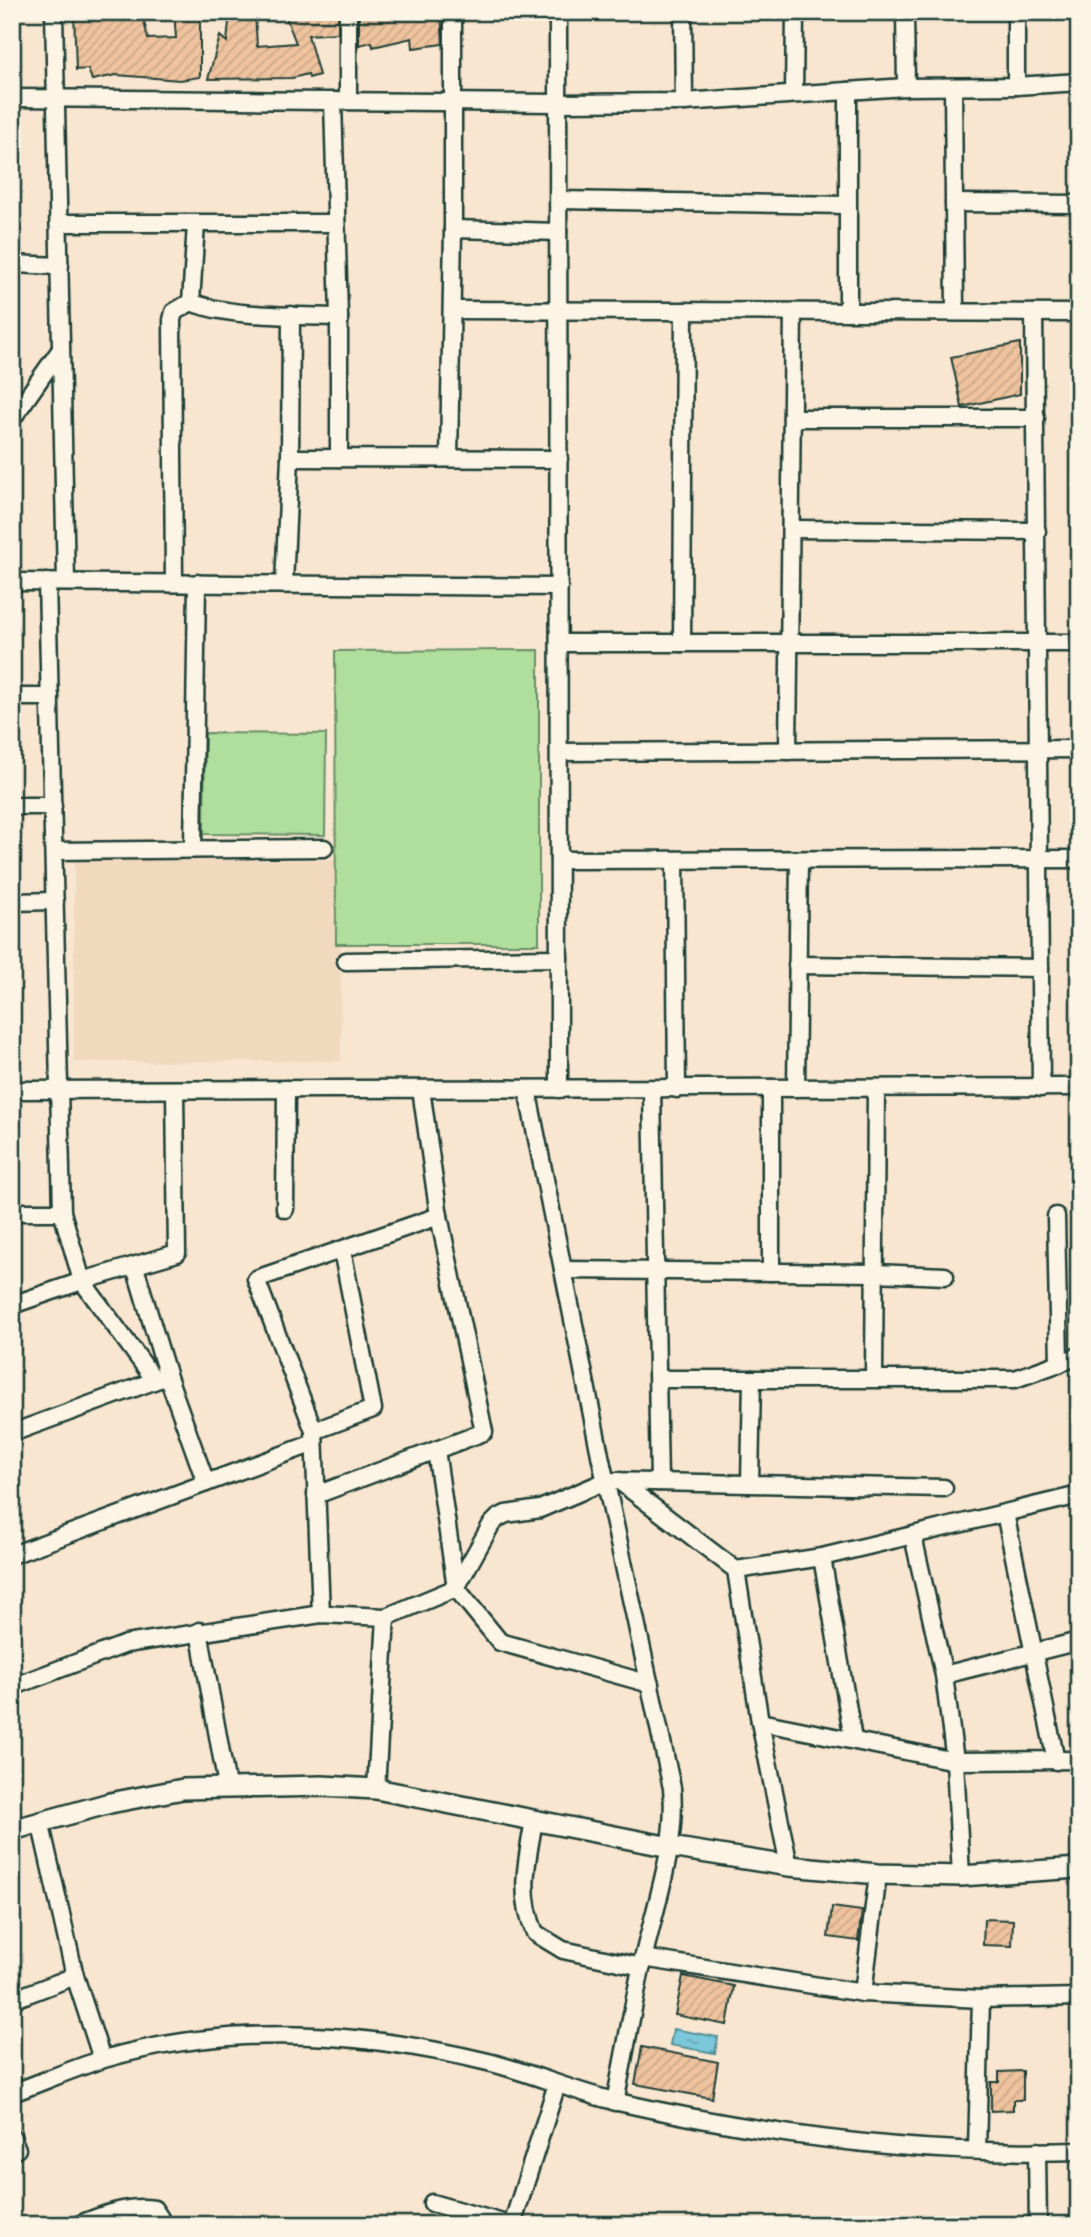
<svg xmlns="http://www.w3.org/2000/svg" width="1091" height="2237" viewBox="0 0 1091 2237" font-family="Mynerve,sans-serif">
	<defs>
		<pattern id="water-ripples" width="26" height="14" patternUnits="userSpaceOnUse" patternTransform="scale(1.75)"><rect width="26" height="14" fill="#7cc8db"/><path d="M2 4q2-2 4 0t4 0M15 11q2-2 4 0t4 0" fill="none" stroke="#65a4b2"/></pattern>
		<pattern id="building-hatch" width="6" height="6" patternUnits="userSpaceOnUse" patternTransform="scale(1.75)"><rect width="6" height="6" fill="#eec39e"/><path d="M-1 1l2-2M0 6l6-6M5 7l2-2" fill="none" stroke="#cca889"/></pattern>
	</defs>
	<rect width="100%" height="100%" fill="#f8e6d0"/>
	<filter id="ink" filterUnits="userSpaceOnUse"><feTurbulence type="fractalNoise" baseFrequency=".0143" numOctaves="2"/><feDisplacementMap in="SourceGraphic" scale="14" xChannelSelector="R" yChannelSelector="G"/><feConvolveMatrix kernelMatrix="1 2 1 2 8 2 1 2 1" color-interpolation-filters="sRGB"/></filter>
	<g filter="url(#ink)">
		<path fill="#f1d9be" d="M340 860 341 1061 74 1062V861Z"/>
		<g fill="#b0de9d" stroke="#688e68" stroke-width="2">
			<path d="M539 650V944H336L335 651Z"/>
			<path d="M205 733 326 734 325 835 204 834Z"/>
		</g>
		<path fill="url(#water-ripples)" stroke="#579098" stroke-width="2" d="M673 2029 718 2037 715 2053 670 2045Z"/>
		<g fill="url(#building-hatch)" stroke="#1f3d34" stroke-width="2">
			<path d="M74 12H142L148 39 176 38 174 12H200V77L180 80 116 75 92 80 88 69 76 70Z"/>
			<path d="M230 12H255L257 46 296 43 284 12H338V33L308 35 319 75 309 78 308 74 292 78 208 79 220 36 227 42Z"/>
			<path d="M359 12H383L384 16 406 12H441L443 44 413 48 412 38 373 47 372 42 359 45Z"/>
			<path d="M1020 343V394L962 407 951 357Z"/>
			<path d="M832 1907 862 1911 858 1941 828 1937Z"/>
			<path d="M984 1919 1013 1920 1012 1946 983 1945Z"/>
			<path d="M683 1976 734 1986 727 2025 675 2015Z"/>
			<path d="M642 2047 718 2062 712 2098 635 2084Z"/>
			<path d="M1023 2071V2100H1013V2110L991 2111V2082H999V2072Z"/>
		</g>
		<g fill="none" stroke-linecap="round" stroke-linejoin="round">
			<g stroke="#1f3d34" stroke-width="21">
				<g id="minor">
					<path d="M54 12 66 582"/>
					<path d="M348 12V101"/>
					<path d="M558 12 559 1089"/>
					<path d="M683 12 684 102"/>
					<path d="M905 12 906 87"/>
					<path d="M1016 12V86"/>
					<path d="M953 87 955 312"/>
					<path d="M794 94 795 12"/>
					<path d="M12 98 558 103 684 102 906 87 1016 86 1079 82"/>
					<path d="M333 101 339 317V458"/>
					<path d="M559 200 847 205"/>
					<path d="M954 203 1079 204"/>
					<path d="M59 223H335"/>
					<path d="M453 229 558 232"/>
					<path d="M12 264 60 266"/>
					<path d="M191 302 196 224"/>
					<path d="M452 310 1079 313"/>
					<path d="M848 312V91"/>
					<path d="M1034 313 1041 1088"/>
					<path d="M792 418H1036"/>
					<path d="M12 419 61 349"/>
					<path d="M290 458 559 459"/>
					<path d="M449 458 453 229V12"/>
					<path d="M791 529 1037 531"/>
					<path d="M12 582 559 587"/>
					<path d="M47 582 62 1212 82 1281 154 1379"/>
					<path d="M174 583 172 320 174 312 191 302C231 318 295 315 339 317"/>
					<path d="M284 584 290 458 291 315"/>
					<path d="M559 643H1079"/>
					<path d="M682 643 684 311"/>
					<path d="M12 697H50"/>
					<path d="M788 751 793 312"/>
					<path d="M559 752 1079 749"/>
					<path d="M12 806H53"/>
					<path d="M193 849 197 583"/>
					<path d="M54 851 324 848"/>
					<path d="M559 860 1079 859"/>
					<path d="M675 860 677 1089"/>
					<path d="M12 902 55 901"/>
					<path d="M346 961 559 958"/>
					<path d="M797 965 1040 968"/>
					<path d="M796 1088 799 860"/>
					<path d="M527 1089 601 1460 672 1788C677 1844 657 1900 644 1955 633 2004 625 2053 615 2102"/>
					<path d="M652 1089 659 1482"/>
					<path d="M12 1090 1079 1087"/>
					<path d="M285 1209 286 1089"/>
					<path d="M12 1212H62"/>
					<path d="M1056 1216 1059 1364"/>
					<path d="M135 1267 168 1377 206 1483"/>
					<path d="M563 1270 875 1273 945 1276"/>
					<path d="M771 1272V1088"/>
					<path d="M12 1305 82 1281 177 1253 175 1090"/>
					<path d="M874 1378 876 1088"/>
					<path d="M658 1379H1015L1079 1356"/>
					<path d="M314 1431 373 1409 342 1250"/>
					<path d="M12 1433 162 1378"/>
					<path d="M436 1450 456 1588 500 1642 650 1684"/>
					<path d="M619 1481 736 1570 760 1722 789 1866"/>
					<path d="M750 1483 752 1379"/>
					<path d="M316 1495 484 1432 439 1216 421 1089"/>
					<path d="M1005 1513 1056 1761"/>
					<path d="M913 1536 944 1675 955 1761 961 1876"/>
					<path d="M12 1555 314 1443"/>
					<path d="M822 1557 853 1739"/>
					<path d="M736 1570 822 1557 1079 1495"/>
					<path d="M321 1614 314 1431 256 1279 439 1216"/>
					<path d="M199 1631 227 1786"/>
					<path d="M944 1675 1079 1641"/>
					<path d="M12 1687 126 1644 321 1614 386 1617 456 1588 491 1525 498 1518 506 1514 540 1509 606 1481 944 1488"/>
					<path d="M760 1722 955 1761 1079 1760"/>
					<path d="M376 1789 386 1617"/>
					<path d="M534 1820C527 1862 518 1893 535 1933L563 1950 642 1967"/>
					<path d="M40 1821 75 1976 102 2059"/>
					<path d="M643 1958 863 1993 981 1999 1079 1997"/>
					<path d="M863 1993 878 1874"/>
					<path d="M12 2000 75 1976"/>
					<path d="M12 2093C43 2082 73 2068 104 2059 230 2023 362 2031 488 2062 532 2073 574 2092 618 2102 769 2136 924 2156 1079 2151"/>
					<path d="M12 2137 17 2149"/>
					<path d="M977 2150 981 1999"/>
					<path d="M1037 2151 1038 2225"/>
					<path d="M432 2203 510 2225"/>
					<path d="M78 2225C102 2215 128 2205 154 2209L160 2218 162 2225"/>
					<path d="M512 2225 557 2084"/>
				</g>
			</g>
			<g stroke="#1f3d34" stroke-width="24">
				<path id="tertiary" d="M12 1830 110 1803 183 1789 322 1786 376 1789 670 1847 789 1866 878 1874 961 1876 1079 1868"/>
			</g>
			<use href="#minor" stroke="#fcf5e5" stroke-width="16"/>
			<use href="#tertiary" stroke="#fcf5e5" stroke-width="19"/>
		</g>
	</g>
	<rect width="1091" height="2237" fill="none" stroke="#fcf5e5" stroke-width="42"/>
	<rect x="21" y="21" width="1049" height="2195" fill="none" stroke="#1f3d34" stroke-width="2.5" filter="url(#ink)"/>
</svg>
